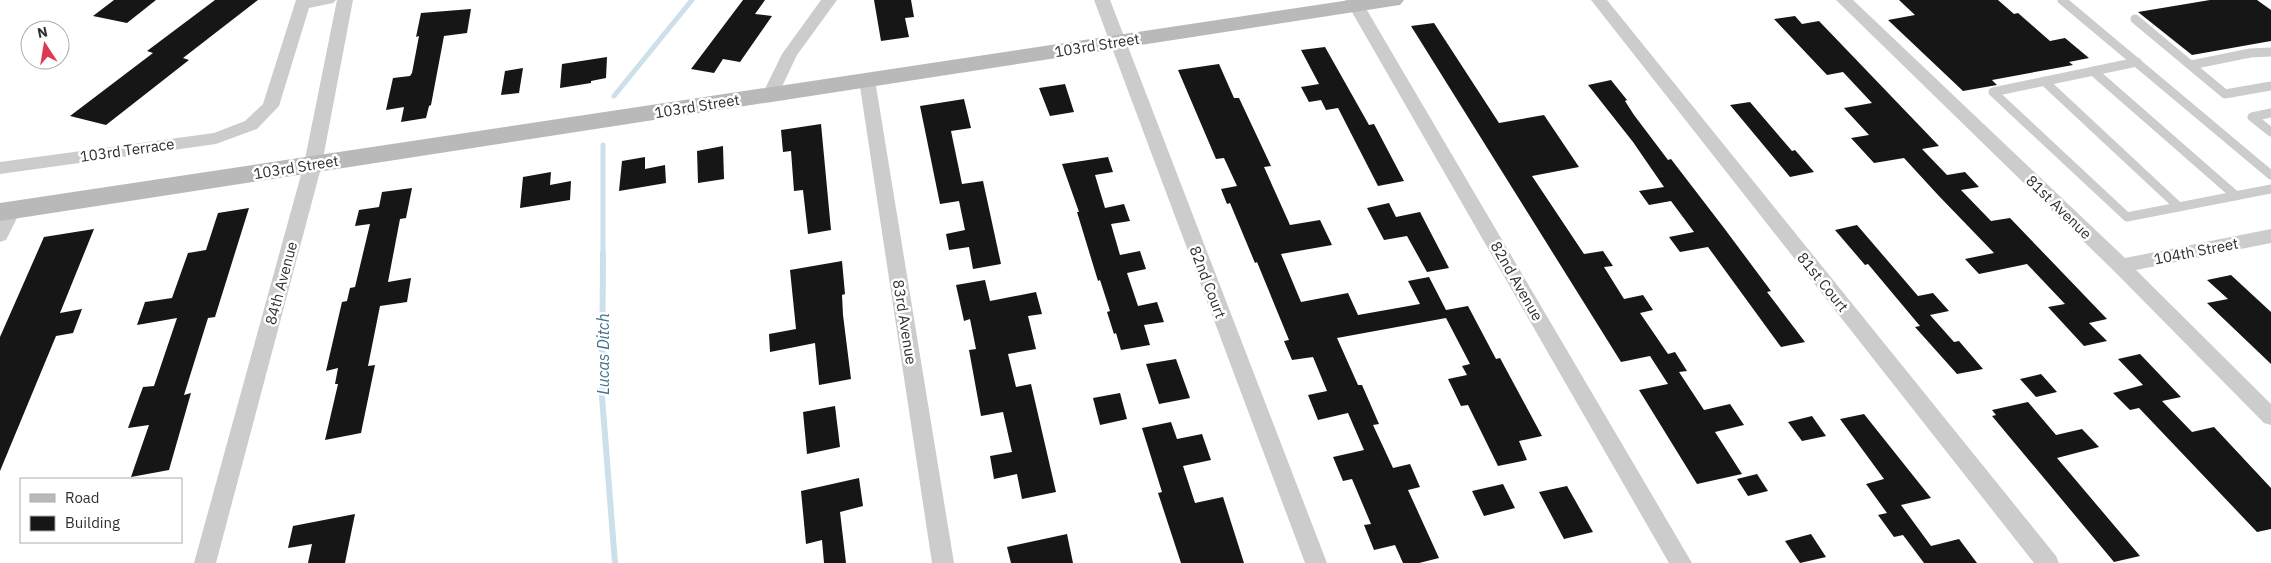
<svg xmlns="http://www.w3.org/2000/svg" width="2271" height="563" viewBox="0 0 2271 563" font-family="'IBM Plex Sans',sans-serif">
	<rect width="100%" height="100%" fill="#fff"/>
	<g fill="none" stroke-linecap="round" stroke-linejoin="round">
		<g stroke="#cbe0eb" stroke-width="5">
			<path d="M614 96 692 0"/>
			<path d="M603 254V145"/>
		</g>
		<path stroke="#cbe0eb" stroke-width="6" d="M603 253 602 397 615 563"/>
	</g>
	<g fill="#161616">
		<path d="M114 0H156L127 23 93 16Z"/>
		<path d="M215 0H258L183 58 189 60 106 125 70 116 153 53 147 51Z"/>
		<path d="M743 0H765L755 14 772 16 740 62 723 59 714 73 691 69Z"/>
		<path d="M874 0H911L914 17 905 18 909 37 881 41Z"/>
		<path d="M1899 0H1998L2014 14 2018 13 2050 41 2065 38 2089 58 2069 62 2073 65 1992 80 1997 85 1963 91 1888 20 1915 15Z"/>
		<path d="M2210 0H2257L2271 10V41L2192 55 2138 12Z"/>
		<path d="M471 9 467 33 444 36 431 105 429 106 426 118 401 122 404 107 386 110 393 78 410 76 412 73 419 36 416 37 421 13Z"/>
		<path d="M1795 16 1802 24 1819 21 1939 146 1922 149 1947 175 1965 172 1979 187 1961 190 1991 221 2010 218 2107 319 2089 323 2107 341 2084 346 2048 307 2065 304 2027 264 1979 274 1965 259 1994 253 1938 195 1904 158 1874 163 1851 138 1869 135 1844 108 1872 103 1843 72 1827 75 1774 19Z"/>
		<path d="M1434 23 1499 123 1544 115 1579 167 1532 176 1584 254 1603 251 1613 266 1604 267 1624 299 1643 295 1653 310 1640 313 1668 354 1675 352 1687 371 1679 372 1704 410 1730 404 1744 425 1715 432 1742 474 1697 484 1639 390 1668 384 1650 356 1621 362 1411 26Z"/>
		<path d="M1325 47 1369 125 1374 124 1404 181 1378 186 1338 108 1326 110 1321 100 1309 102 1301 87 1319 84 1301 50Z"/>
		<path d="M607 57 606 78 591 81V83L560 88 562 64Z"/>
		<path d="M1219 64 1234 98H1239L1271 166 1264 167 1290 225 1320 220 1332 245 1281 254 1301 302 1348 293 1358 315 1420 304 1408 281 1429 277 1446 310 1468 306 1496 359 1500 358 1542 436 1519 441 1527 460 1498 466 1468 405 1461 406 1448 379 1467 375 1462 366 1470 364 1446 318 1337 338 1358 385H1362L1379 424 1373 425 1393 468 1410 464 1420 487 1408 490 1439 558 1419 563H1403L1395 545 1374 550 1364 525 1371 524 1352 479 1343 481 1333 457 1364 450 1348 413 1318 420 1308 395 1327 391 1313 357 1292 360 1284 341 1289 340 1257 262 1255 263 1230 203 1227 204 1221 189 1237 186 1224 158 1216 159 1178 70Z"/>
		<path d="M523 68 519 93 501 95 505 71Z"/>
		<path d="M1611 80 1627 100 1625 101 1634 115 1668 160 1671 159 1724 228 1771 291 1767 292 1805 342 1781 347 1708 247 1680 252 1669 237 1694 232 1671 201 1649 205 1639 191 1664 187 1633 142 1588 85Z"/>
		<path d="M1065 84 1074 112 1050 116 1039 88Z"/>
		<path d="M964 99 971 128 951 131 962 184 983 181 1001 264 973 269 969 247 949 250 946 234 965 230 959 201 940 204 920 106Z"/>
		<path d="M1750 102 1792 151 1795 150 1814 172 1790 177 1730 105Z"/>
		<path d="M821 124 831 230 808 234 803 190 794 191 791 151 783 152 781 130Z"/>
		<path d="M723 146 724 179 698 183 697 151Z"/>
		<path d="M645 157V169L665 165 666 183 619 191 622 161Z"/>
		<path d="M1108 157 1113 172 1095 175 1105 208 1124 204 1130 221 1111 224 1120 255 1140 251 1146 269 1127 273 1138 306 1157 302 1164 322 1144 325 1150 345 1121 350 1116 333 1114 334 1107 312 1110 311 1100 280 1098 281 1077 212H1079L1062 164Z"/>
		<path d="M551 172 550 185 571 181 570 200 520 208 523 177Z"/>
		<path d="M412 188 406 218 400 219 388 282 411 278 407 302 380 306 368 366 375 365 361 433 325 440 338 384H335L338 368 326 371 342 302 347 301 350 288 355 287 370 224 355 226 359 210 379 207 382 192Z"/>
		<path d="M1389 203 1396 217 1420 212 1449 268 1427 272 1407 236 1384 240 1367 208Z"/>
		<path d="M249 208 215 317 208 318 184 395 191 393 169 470 131 477 149 425 128 428 143 387 154 386 177 318 137 325 145 302 172 298 188 253 206 250 218 213Z"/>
		<path d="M1857 225 1918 296 1933 293 1949 311 1930 315 1954 342 1959 341 1983 369 1957 374 1915 327 1920 326 1868 264 1865 265 1835 230Z"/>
		<path d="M94 229 60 313 82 309 73 333 56 336 0 471V337L44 237Z"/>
		<path d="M842 261 845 294 842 295 843 315 851 379 819 385 815 343 770 352 769 334 796 329 790 270Z"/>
		<path d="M2231 275 2271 312V364L2207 303 2228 299 2207 280Z"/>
		<path d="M985 280 990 301 1036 292 1042 314 1028 316 1036 349 1008 354 1016 387 1031 384 1056 492 1022 499 1017 474 994 479 990 456 1012 452 1003 412 981 416 969 350 976 349 970 319 964 321 956 285Z"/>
		<path d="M2140 354 2181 397 2162 401 2192 432 2214 427 2271 488V529L2257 532 2139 408 2130 410 2113 393 2143 385 2118 359Z"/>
		<path d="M1176 359 1190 398 1159 404 1146 364Z"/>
		<path d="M2041 374 2057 392 2036 397 2020 379Z"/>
		<path d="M1120 393 1127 419 1100 425 1093 398Z"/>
		<path d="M2028 402 2056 435 2082 429 2099 447 2057 458 2140 556 2114 562 1992 416 1996 415 1992 410Z"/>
		<path d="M835 406 840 447 807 454 803 412Z"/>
		<path d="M1864 414 1931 498 1901 505 1931 546 1959 539 1977 563H1924L1903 535 1894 537 1878 515 1887 513 1866 484 1884 479 1840 419Z"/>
		<path d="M1812 416 1826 436 1802 441 1788 422Z"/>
		<path d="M1171 422 1177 439 1202 434 1211 460 1183 466 1195 503 1223 497 1244 563H1181L1158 493 1162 492 1142 428Z"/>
		<path d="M1757 474 1768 491 1748 496 1737 479Z"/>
		<path d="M859 478 863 506 840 512 846 563H824L822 540 806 544 801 491Z"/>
		<path d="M1503 484 1515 508 1484 516 1472 491Z"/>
		<path d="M1567 486 1593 532 1564 539 1539 492Z"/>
		<path d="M355 514 345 563H308L312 544 288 548 293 526Z"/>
		<path d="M1067 534 1073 563H1011L1007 547Z"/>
		<path d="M1811 534 1826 557 1800 563 1785 541Z"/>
	</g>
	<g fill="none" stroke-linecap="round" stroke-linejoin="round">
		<g stroke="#ccc" stroke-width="9">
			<path d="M2062 0 2271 175"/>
			<path d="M2135 19 2225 94 2271 86"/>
			<path d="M2137 62 1993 92 2127 217 2271 189"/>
			<path d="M2191 65 2250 53 2271 52"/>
			<path d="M2093 71 2236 196"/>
			<path d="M2044 81 2179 207"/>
			<path d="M2271 113 2252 117 2271 132"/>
		</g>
		<g fill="#ccc" fill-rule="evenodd">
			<path d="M296 0H336L333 3 309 8 279 106 257 129 216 144 0 174V162L214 133 245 121 263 104Z"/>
			<path d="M337 0H353L322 164 216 563H194L304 164Z"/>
			<path d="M821 0H837L797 55 776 99H764L762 95 782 54Z"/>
			<path d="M1094 0H1110L1327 563H1305Z"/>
			<path d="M1345 0H1361L1692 563H1669Z"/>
			<path d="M1591 0H1607L2056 556 2059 563H2034Z"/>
			<path d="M1836 0H1853L2125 258 2271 229V243L2136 270 2271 404V425L2264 423 2114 271Z"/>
			<path d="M867 75 873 76 875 80 954 563H932L859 80 861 76Z"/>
			<path d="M12 204 18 205 21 210 6 240 0 242V216L6 205Z"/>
		</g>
		<path fill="#b9b9b9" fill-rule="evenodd" d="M1350 0H1404L1400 5 1393 6 0 221V203Z"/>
	</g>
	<g text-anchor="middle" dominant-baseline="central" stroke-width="5" stroke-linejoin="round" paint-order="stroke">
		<g font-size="15" fill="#2f2f2f" stroke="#fff">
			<text transform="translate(1097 45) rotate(-9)">103rd Street</text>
			<text transform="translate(697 106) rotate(-9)">103rd Street</text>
			<text transform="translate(127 150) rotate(-8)">103rd Terrace</text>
			<text transform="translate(296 167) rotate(-9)">103rd Street</text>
			<text transform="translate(2059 207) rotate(44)">81st Avenue</text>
			<text transform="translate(2196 251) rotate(-11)">104th Street</text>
			<text transform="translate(1517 281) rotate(60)">82nd Avenue</text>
			<text transform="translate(1208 282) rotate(69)">82nd Court</text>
			<text transform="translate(1823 282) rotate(51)">81st Court</text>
			<text transform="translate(281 283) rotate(-75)">84th Avenue</text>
			<text transform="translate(905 322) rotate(81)">83rd Avenue</text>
		</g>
		<g font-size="16" font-style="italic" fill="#40768e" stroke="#fff">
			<text transform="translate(603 354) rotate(-90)">Lucas Ditch</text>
		</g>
	</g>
	<rect x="20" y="478" width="162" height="65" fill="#ffffff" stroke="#acacac"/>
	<rect x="30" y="494" width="25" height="8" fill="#b9b9b9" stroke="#acacac"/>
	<text x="65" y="503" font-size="15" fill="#2f2f2f">Road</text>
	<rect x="30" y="516" width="25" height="15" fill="#161616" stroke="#acacac"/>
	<text x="65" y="528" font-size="15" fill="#2f2f2f">Building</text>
	<g transform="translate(45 45) rotate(348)"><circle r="24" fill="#ffffff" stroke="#acacac"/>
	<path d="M0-4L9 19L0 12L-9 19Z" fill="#de3952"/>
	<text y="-8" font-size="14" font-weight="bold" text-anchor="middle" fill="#2f2f2f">N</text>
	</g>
</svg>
